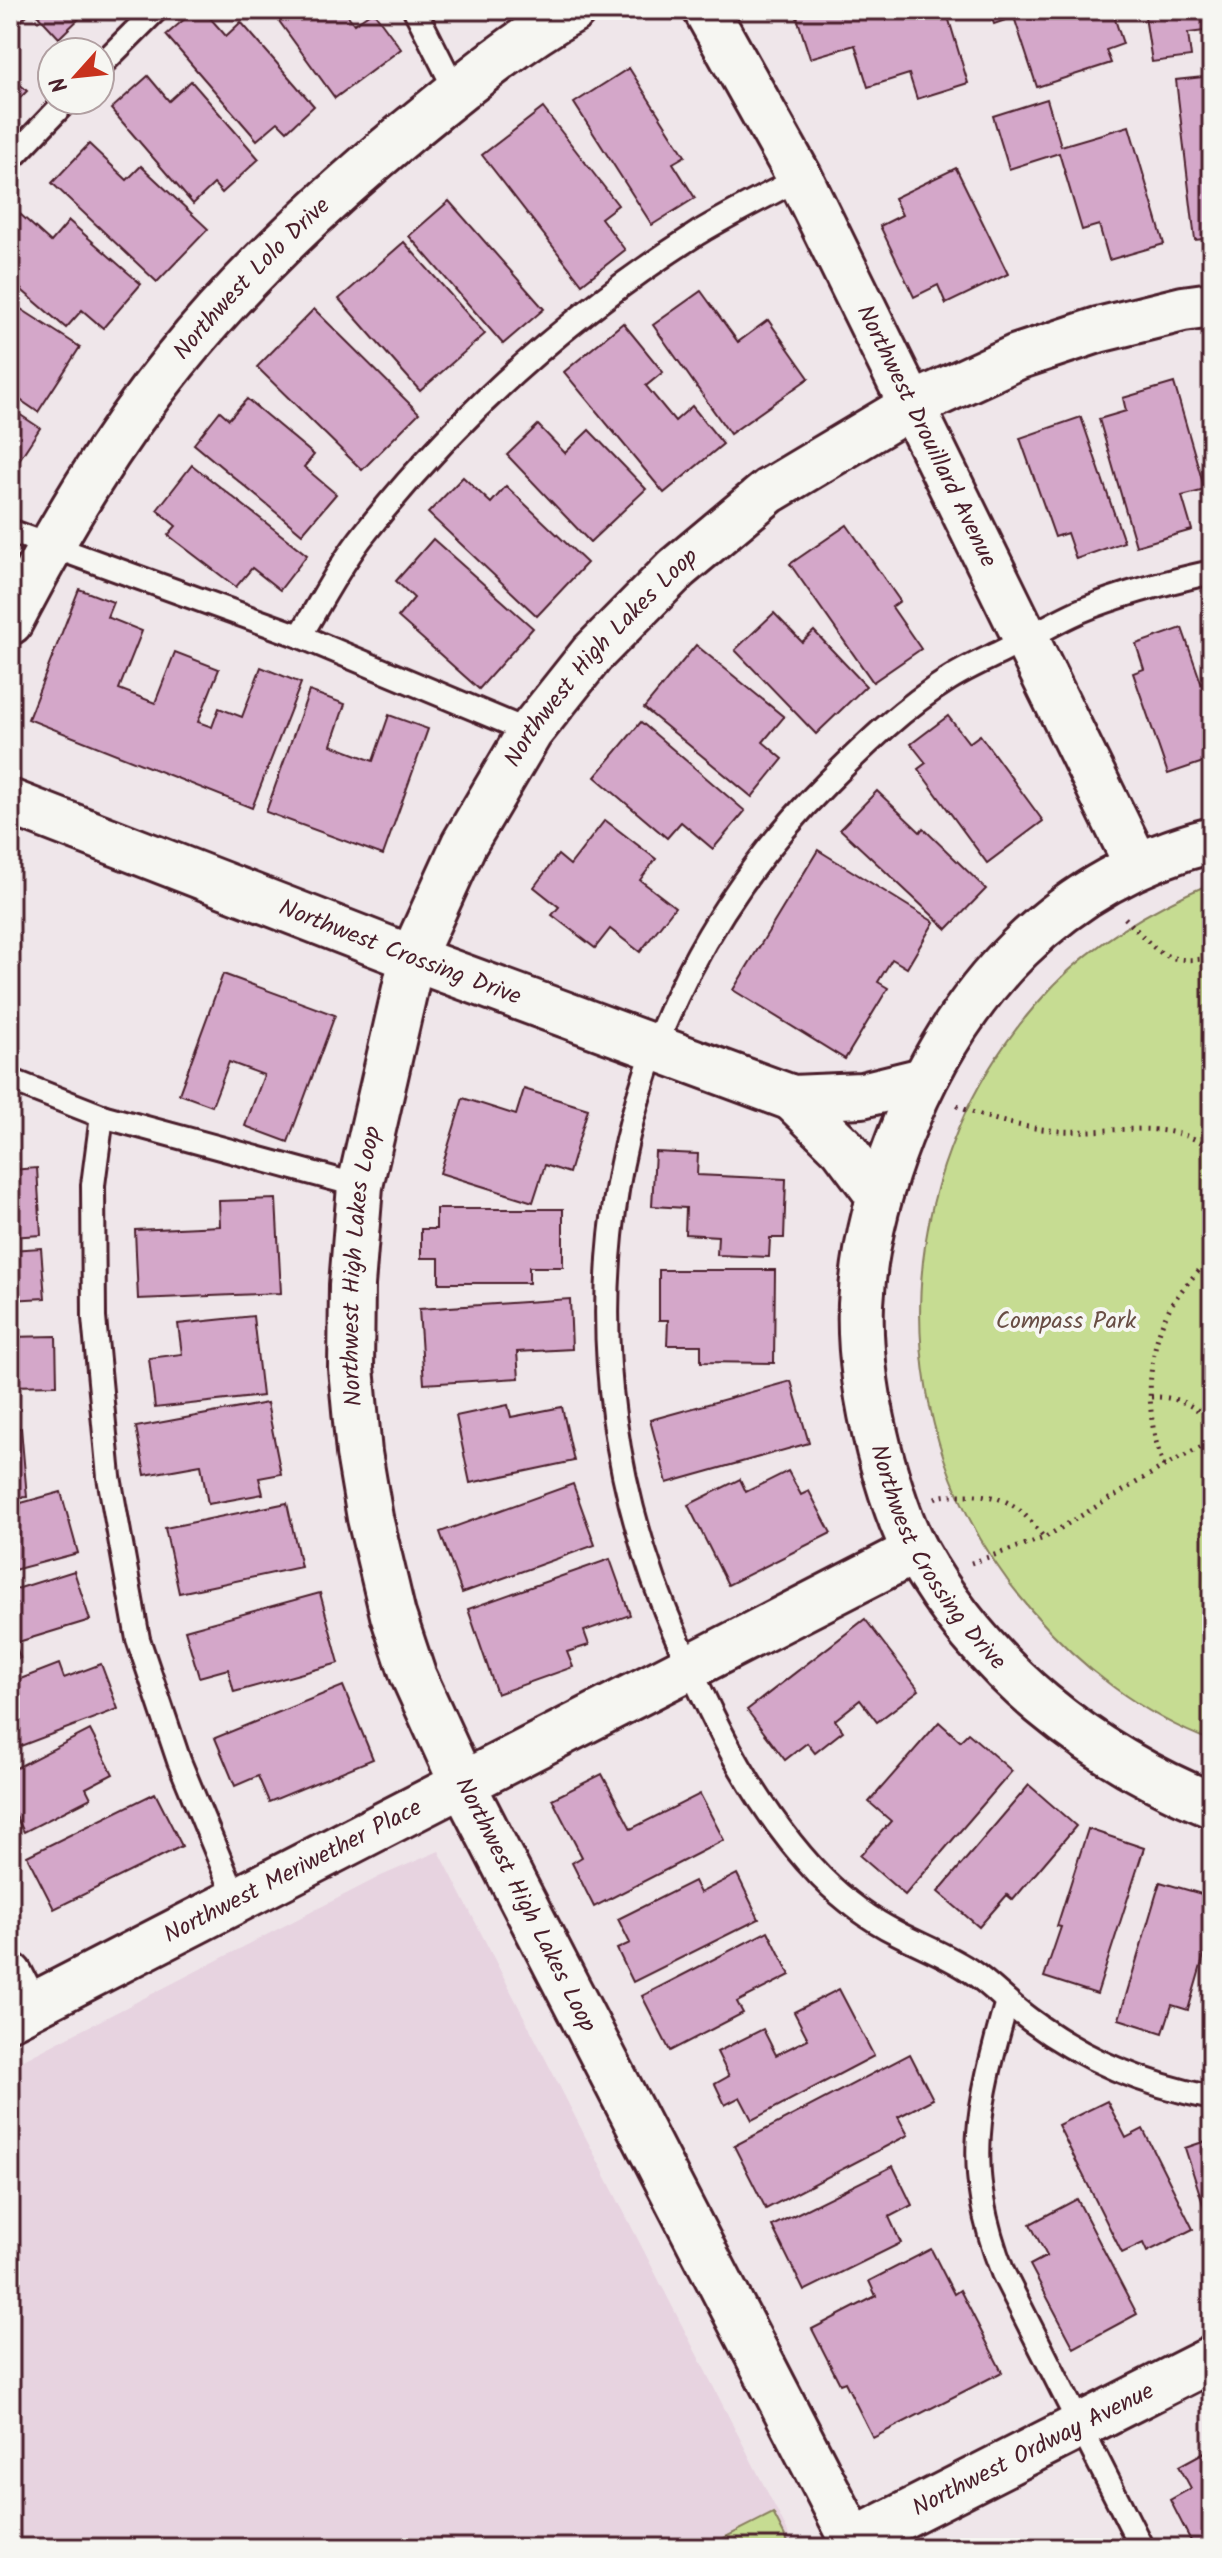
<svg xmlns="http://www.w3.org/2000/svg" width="1222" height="2558" viewBox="0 0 1222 2558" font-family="Kalam,sans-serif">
	<rect width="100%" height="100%" fill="#efe6ea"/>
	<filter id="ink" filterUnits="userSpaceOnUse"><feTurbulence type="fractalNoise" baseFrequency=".0125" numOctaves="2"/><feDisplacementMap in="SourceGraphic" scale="16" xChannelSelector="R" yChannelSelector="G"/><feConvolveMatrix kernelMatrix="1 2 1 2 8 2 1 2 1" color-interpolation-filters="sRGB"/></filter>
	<g filter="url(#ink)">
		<path fill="#e7d3e0" d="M439 1851 796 2548H10V2067L381 1876Z"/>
		<g fill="#c6dc92" stroke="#887e5e" stroke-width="2">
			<path d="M1212 883V1741C1142 1715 1080 1667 1032 1611 872 1427 887 1157 1055 984 1099 939 1155 907 1212 883Z"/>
			<path d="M773 2513 791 2548H704Z"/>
		</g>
		<g fill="#d4a7c9" stroke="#4a1f2b" stroke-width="2">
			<path d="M10 10H32L18 24 10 15Z"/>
			<path d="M33 10H88L59 38Z"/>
			<path d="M195 10H203L226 36 241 22 314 106 287 131 278 122 257 140 166 35Z"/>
			<path d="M271 10H344L354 24 373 11 401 49 335 98Z"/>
			<path d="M946 10 968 83 917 99 909 74 868 87 855 45 810 58 795 11Z"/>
			<path d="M989 10H1112L1123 44 1106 50 1111 63 1037 87 1014 17 994 24Z"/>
			<path d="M1144 10H1212V30L1188 33 1191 57 1152 62Z"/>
			<path d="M629 68 685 156 673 163 695 198 652 225 574 103Z"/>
			<path d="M10 75 27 91 10 108Z"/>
			<path d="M148 76 169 101 191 81 259 159 222 193 214 184 193 204 111 109Z"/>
			<path d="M1212 76V238L1195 240 1176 80Z"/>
			<path d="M1047 99 1061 146 1129 126 1164 244 1109 260 1099 225 1082 230 1059 153 1009 169 993 116Z"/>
			<path d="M543 108 618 205 601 218 625 250 582 284 482 155Z"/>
			<path d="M89 144 127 180 141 166 208 229 157 282 52 183Z"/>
			<path d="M956 168 1008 274 946 304 938 285 914 297 880 226 902 215 894 198Z"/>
			<path d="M449 201 544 309 503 344 409 236Z"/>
			<path d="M20 214 51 242 69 221 141 284 103 328 82 310 66 328 10 280V226Z"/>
			<path d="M404 242 485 334 420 391 339 299Z"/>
			<path d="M701 291 738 342 768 320 809 378 730 434 653 325Z"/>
			<path d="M10 302 80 347 38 412 10 393Z"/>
			<path d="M314 309 419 413 362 470 257 367Z"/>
			<path d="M623 323 663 372 646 386 675 421 692 406 723 444 664 493 564 372Z"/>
			<path d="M1174 383 1205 490 1182 496 1192 530 1136 546 1099 419 1126 411 1123 398Z"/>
			<path d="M247 399 314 455 304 467 336 494 302 534 194 444 220 411 229 419Z"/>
			<path d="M10 408 40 428 10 474Z"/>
			<path d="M1081 417 1124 542 1076 559 1067 533 1055 537 1020 438Z"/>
			<path d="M538 425 565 453 589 430 646 489 590 542 507 455Z"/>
			<path d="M192 465 307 555 280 590 252 568 236 587 168 535 176 526 157 510Z"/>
			<path d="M463 477 491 503 506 486 587 563 537 616 428 513Z"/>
			<path d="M847 525 900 601 892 607 921 649 873 682 790 564Z"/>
			<path d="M433 539 533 628 479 689 398 617 414 598 396 581Z"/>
			<path d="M79 589 113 602 107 617 142 631 119 689 155 703 175 652 219 669 198 722 212 727 219 708 242 717 261 667 301 683 252 808 28 719Z"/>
			<path d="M774 613 802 642 814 631 866 686 816 734 735 650Z"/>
			<path d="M1182 628 1212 714V759L1168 774 1133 673 1144 669 1136 644Z"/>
			<path d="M696 645 784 717 763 742 783 759 752 797 644 708Z"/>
			<path d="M309 691 345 704 331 745 373 761 389 715 428 729 383 855 266 812Z"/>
			<path d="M948 716 969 743 980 735 1043 821 987 863 918 769 926 763 911 744Z"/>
			<path d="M641 722 745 811 713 849 681 822 667 838 595 777Z"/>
			<path d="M877 791 920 832 923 828 986 889 947 929 840 829Z"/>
			<path d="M605 820 656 859 640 880 675 907 640 952 610 929 595 948 552 915 559 907 534 887 558 855 570 865Z"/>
			<path d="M818 850 934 922 907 968 892 959 878 982 888 988 845 1059 733 990Z"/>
			<path d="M223 974 335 1015 288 1142 245 1126 264 1075 229 1062 212 1106 179 1094Z"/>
			<path d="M524 1089 588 1109 569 1173 545 1165 533 1202 440 1173 463 1098 516 1115Z"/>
			<path d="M655 1152 698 1154 697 1175 786 1179 784 1238H770L769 1257 717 1255 718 1236 685 1234 686 1208 652 1206Z"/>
			<path d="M37 1168 41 1235 10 1237V1170Z"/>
			<path d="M276 1199 281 1293 138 1299 135 1230 220 1226 219 1201Z"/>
			<path d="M436 1209H563V1267H529V1283H439V1258H421V1229H436Z"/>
			<path d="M41 1248 45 1298 10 1300V1250Z"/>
			<path d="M659 1270H775L774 1363 701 1362V1345H667L668 1320H659Z"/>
			<path d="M570 1299 572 1349 517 1352 519 1378 424 1384 419 1309Z"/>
			<path d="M253 1316 262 1396 155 1408 149 1358 182 1354 178 1324Z"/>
			<path d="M56 1336 57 1385 10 1386V1337Z"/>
			<path d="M791 1381 809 1443 667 1483 650 1420Z"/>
			<path d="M267 1403 281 1474 259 1478 263 1494 208 1504 201 1465 145 1475 136 1427Z"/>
			<path d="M508 1405 511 1417 562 1407 574 1461 470 1483 456 1416Z"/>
			<path d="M21 1428 27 1497 10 1498V1429Z"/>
			<path d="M788 1471 801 1495 809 1491 831 1533 728 1585 688 1505 740 1479 746 1492Z"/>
			<path d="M573 1484 595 1545 462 1593 440 1532Z"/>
			<path d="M61 1492 78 1553 10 1571V1506Z"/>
			<path d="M287 1503 301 1567 179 1593 165 1528Z"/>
			<path d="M610 1559 630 1615 584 1631 589 1645 567 1652 573 1667 497 1694 468 1609Z"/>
			<path d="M74 1571 90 1620 15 1643 20 1658 10 1662V1591Z"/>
			<path d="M320 1593 339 1663 234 1692 228 1669 199 1677 185 1630Z"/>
			<path d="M865 1619 919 1690 877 1722 860 1700 835 1720 843 1731 815 1753 807 1743 785 1760 747 1710Z"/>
			<path d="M59 1664 64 1678 101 1664 118 1709 10 1750V1683Z"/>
			<path d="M343 1686 373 1759 269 1802 258 1776 235 1786 215 1738Z"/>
			<path d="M939 1722 960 1741 968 1733 1012 1771 905 1895 860 1856 891 1821 869 1802Z"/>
			<path d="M90 1730 113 1774 86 1788 91 1798 24 1832 10 1805V1771Z"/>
			<path d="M602 1774 631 1829 700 1794 724 1840 594 1907 572 1863 582 1857 552 1799Z"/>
			<path d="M1029 1785 1076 1826 1013 1900 1007 1895 979 1927 938 1892Z"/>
			<path d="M155 1793 182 1846 54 1909 27 1856Z"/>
			<path d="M1088 1829 1144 1848 1097 1994 1044 1977 1061 1927 1057 1926Z"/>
			<path d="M737 1874 759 1919 633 1982 617 1949 630 1943 618 1919 694 1881 700 1893Z"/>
			<path d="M1160 1882 1212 1897V1928L1188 2010 1172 2005 1163 2033 1119 2019Z"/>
			<path d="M768 1931 790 1975 737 2002 743 2013 670 2051 642 1996Z"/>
			<path d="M839 1989 874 2056 752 2120 740 2097 725 2105 715 2084 729 2076 717 2052 763 2029 776 2055 808 2039 794 2012Z"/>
			<path d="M910 2054 933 2099 898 2117 908 2135 766 2209 734 2146Z"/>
			<path d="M1107 2101 1126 2138 1143 2129 1193 2229 1147 2252 1143 2243 1122 2253 1058 2125Z"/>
			<path d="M1212 2139V2232L1185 2148Z"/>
			<path d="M893 2166 912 2205 889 2217 901 2243 804 2291 772 2226Z"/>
			<path d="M1077 2199 1137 2314 1074 2348 1030 2265 1047 2256 1030 2224Z"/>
			<path d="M931 2249 954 2294 960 2290 1002 2372 873 2438 845 2382 840 2384 812 2329 876 2296 869 2281Z"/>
			<path d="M1212 2448V2535L1193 2545 1170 2500 1191 2488 1179 2466Z"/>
			<path d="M114 2540 138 2548H111Z"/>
		</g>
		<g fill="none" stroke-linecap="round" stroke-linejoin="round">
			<g stroke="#4a1f2b" stroke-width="28">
				<g id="lane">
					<path d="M415 10 456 91"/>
					<path d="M100 66 156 10"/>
					<path d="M10 160 67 100"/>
					<path d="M10 531 300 636 530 732"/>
					<path d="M1212 572C1167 582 1123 593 1080 611 1055 622 1030 637 1005 650 987 659 966 668 949 679 904 707 865 745 828 782 597 1012 547 1348 679 1643 715 1726 757 1811 821 1877 843 1899 869 1919 897 1933 922 1946 949 1956 972 1972 993 1986 1009 2005 1029 2019 1085 2061 1144 2084 1212 2098"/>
					<path d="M300 636C321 602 340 564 365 533 458 415 571 314 698 233 731 213 766 196 800 178"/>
					<path d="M10 1080 102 1116 360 1186"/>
					<path d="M102 1116 93 1185 94 1318 109 1477 138 1639 179 1761 236 1899"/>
					<path d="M1007 2001C978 2106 962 2167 1003 2273L1142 2548"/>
				</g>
			</g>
			<g stroke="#4a1f2b" stroke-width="50">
				<g id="street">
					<path id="s1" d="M706 10 800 178 1137 865"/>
					<path id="s2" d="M10 622C58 530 110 441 175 361 243 276 324 201 407 132 460 89 514 43 573 10"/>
					<path d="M10 1975 27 2008"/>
					<path id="s3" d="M10 2017 915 1551"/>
					<path id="s4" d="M853 2541 1212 2359"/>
					<path id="s5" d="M857 2548 462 1783 413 1675 393 1615 370 1518 359 1453 351 1368 352 1285 360 1186 412 958 464 844 530 732 592 654 677 568 769 491 913 405 1017 357 1098 330 1183 309 1212 305"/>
				</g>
			</g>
			<g stroke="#4a1f2b" stroke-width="50">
				<g id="secondary">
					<path id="s6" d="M10 802 412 958 792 1098 862 1095 923 1080"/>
					<path id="s7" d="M1212 840C1058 879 956 991 900 1136 879 1190 864 1245 861 1304 859 1353 867 1402 879 1450 888 1484 899 1521 916 1552 982 1670 1088 1755 1212 1805"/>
					<path d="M792 1098 843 1148 879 1196"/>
				</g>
			</g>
			<g stroke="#4a1f2b" stroke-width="5" stroke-dasharray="2 6" stroke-linecap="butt">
				<path d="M1125 918C1158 951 1161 965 1212 958"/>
				<path d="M957 1106C989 1120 1024 1128 1060 1131 1110 1134 1168 1117 1212 1149"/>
				<path d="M1151 1397C1176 1396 1196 1405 1212 1424"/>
				<path d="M1164 1466C1144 1418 1145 1350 1172 1304 1183 1287 1198 1271 1212 1257"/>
				<path d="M935 1498C944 1494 956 1495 966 1495 1006 1494 1021 1507 1044 1538"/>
				<path d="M971 1563 1044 1538 1164 1466 1212 1442"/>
			</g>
			<use href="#lane" stroke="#f6f6f2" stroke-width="22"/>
			<use href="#street" stroke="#f6f6f2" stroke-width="44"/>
			<use href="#secondary" stroke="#f6f6f2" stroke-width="44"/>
		</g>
	</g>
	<g text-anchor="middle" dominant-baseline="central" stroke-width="8" stroke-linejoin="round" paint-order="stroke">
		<g font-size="24" fill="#4a1f2b" stroke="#f6f6f2">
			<text stroke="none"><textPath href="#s2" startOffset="422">Northwest Lolo Drive</textPath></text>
			<text stroke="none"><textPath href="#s1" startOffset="480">Northwest Drouillard Avenue</textPath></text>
			<text stroke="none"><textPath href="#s5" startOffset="2068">Northwest High Lakes Loop</textPath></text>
			<text stroke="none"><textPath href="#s6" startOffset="418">Northwest Crossing Drive</textPath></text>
			<text stroke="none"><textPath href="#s5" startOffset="1396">Northwest High Lakes Loop</textPath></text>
			<text stroke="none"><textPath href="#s7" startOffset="892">Northwest Crossing Drive</textPath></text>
			<text stroke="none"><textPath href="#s3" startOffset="318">Northwest Meriwether Place</textPath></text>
			<text transform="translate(525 1905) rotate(63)">Northwest High Lakes Loop</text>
			<text stroke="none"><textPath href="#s4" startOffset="202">Northwest Ordway Avenue</textPath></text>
		</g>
		<g font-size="24" fill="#694e45" stroke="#f6f6f2">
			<text x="1066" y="1321">Compass Park</text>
		</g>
	</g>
	<rect width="1222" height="2558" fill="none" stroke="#f6f6f2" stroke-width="40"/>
	<rect x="20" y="20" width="1182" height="2518" fill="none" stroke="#4a1f2b" stroke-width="3" filter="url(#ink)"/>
	<g transform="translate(76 76) rotate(243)"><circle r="38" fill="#f6f6f2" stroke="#b1a0a2" stroke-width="2"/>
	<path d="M0-6L14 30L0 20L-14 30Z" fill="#c8321e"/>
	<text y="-12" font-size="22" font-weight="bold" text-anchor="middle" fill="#4a1f2b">N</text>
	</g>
</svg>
